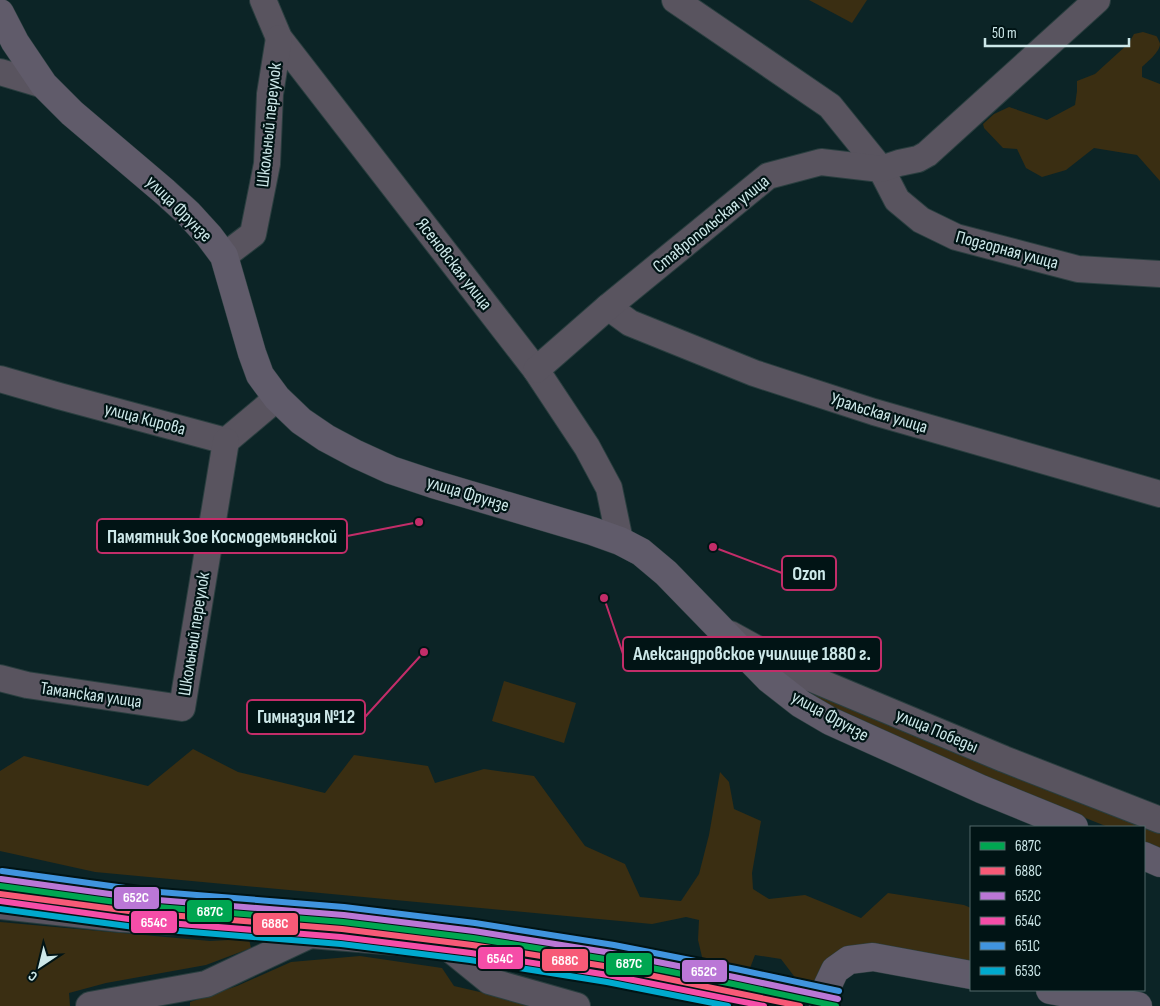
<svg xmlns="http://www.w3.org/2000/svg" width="1160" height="1006" viewBox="0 0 1160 1006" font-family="'Sofia Sans Condensed',sans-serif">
	<rect width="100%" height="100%" fill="#0c2426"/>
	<g fill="#3a2e12">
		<path d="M809 0H867L852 23Z"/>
		<path d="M1143 32 1156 36C1157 36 1160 43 1160 44 1160 52 1147 62 1142 67V77L1160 84V181L1137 155 1094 148 1066 170 1042 177 1026 168 1017 149 1003 148 984 128 983 124 994 114 1009 107 1047 120 1075 105 1077 91V81L1095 74 1129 43 1134 34Z"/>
		<path d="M504 681 576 703 564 743 492 721Z"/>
		<path d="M802 685 1160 830V848L1144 842V827H1108L985 778 841 714 800 690Z"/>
		<path d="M193 749 238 772 325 793 354 755 428 766 435 783 484 769 534 776 585 846 625 864 640 897 681 901 699 874 709 835 720 772 729 782 734 809 761 821 752 873 753 889 769 899 805 895 861 918 888 893 964 905 971 908V969L872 952 815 993 800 984 781 959 755 955 750 968 703 961 698 940 699 920 686 917 652 924 95 872 0 851V771L24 756 148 786Z"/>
		<path d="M0 922 210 941 249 939 251 948 206 965 106 983 69 993 70 1006H0Z"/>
		<path d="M360 956 442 968 454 986 540 1006H190V1002L237 986 291 962Z"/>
	</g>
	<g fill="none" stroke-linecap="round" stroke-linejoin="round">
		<g stroke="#2a3e3f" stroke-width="28">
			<g id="minor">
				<path d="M263 0 279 38 536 370 587 447 609 488 620 541"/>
				<path d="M675 0 830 106 881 169 897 200 921 220 956 237 1078 269 1160 274"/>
				<path d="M0 72 44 85"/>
				<path d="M224 256 253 234 267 164 270 94 279 38"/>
				<path d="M608 307 630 323 754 373 874 412 1160 494"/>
				<path d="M536 370 608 307 768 176 821 162 881 169 899 163 918 159 927 154 1097 0"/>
				<path d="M0 379 59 396 226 441 277 398"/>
				<path d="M730 634 810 678 1004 759 1160 820"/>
				<path d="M0 678 27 685 182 708 226 441"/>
				<path d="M0 906 121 919 277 927 310 935 446 946 489 981 577 1006"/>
				<path d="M89 1006 90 1005 206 984 310 935"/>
			</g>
		</g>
		<g stroke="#2a3e3f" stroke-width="29">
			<g id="major">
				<path d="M0 13 15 42 44 85 72 113 165 192 188 213 209 236 224 256 252 353 260 375 277 398 301 421 326 438 356 454 391 470 433 484 592 531 620 541 641 552 666 573 769 679 801 704 830 721 981 789 1074 827"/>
				<path d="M1144 856 1160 863"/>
				<path d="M1050 990 1138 1006"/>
				<path d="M823 1006 826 989 835 970 849 960 873 957 971 975"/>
			</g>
		</g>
		<use href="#minor" stroke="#59545f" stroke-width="26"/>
		<use href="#major" stroke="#605b6a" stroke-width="28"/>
		<g stroke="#011415" stroke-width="10">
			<path id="rail-1" d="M0 886 145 906 343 922 473 938 611 960 733 984 836 1006"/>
		</g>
		<g stroke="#011415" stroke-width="10">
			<path id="rail-2" d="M0 894 144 913 342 929 472 945 610 967 800 1006"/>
		</g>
		<g stroke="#011415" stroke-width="10">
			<path id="rail-3" d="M1 879 146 899 344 915 474 931 612 953 734 977 838 999"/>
		</g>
		<g stroke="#011415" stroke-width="10">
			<path id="rail-4" d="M0 901 143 921 341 937 471 953 608 975 764 1006"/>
		</g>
		<g stroke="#011415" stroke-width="10">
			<path id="rail-5" d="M2 871 147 891 344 907 475 923 614 945 736 969 839 991"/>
		</g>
		<g stroke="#011415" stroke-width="10">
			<path id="rail-6" d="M0 909 142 928 341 944 470 960 607 982 728 1006"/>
		</g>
		<use href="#rail-1" stroke="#00a651" stroke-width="6"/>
		<use href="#rail-2" stroke="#f75a77" stroke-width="6"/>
		<use href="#rail-3" stroke="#ba77d6" stroke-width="6"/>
		<use href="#rail-4" stroke="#f54da8" stroke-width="6"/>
		<use href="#rail-5" stroke="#4094de" stroke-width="6"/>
		<use href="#rail-6" stroke="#00a9ce" stroke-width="6"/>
	</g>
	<g text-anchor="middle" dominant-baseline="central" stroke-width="4.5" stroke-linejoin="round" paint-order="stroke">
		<g font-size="18" fill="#cde8e9" stroke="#011415">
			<text transform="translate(269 125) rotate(-84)">Школьный переулок</text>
			<text transform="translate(179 209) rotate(45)">улица Фрунзе</text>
			<text transform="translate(711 224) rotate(-39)">Ставропольская улица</text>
			<text transform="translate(1007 250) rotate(15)">Подгорная улица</text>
			<text transform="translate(454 264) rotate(52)">Ясеновская улица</text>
			<text transform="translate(879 413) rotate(17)">Уральская улица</text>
			<text transform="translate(145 419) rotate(15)">улица Кирова</text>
			<text transform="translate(468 494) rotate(17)">улица Фрунзе</text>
			<text transform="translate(194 634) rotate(-81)">Школьный переулок</text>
			<text transform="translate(91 695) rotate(8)">Таманская улица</text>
			<text transform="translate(830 716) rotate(29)">улица Фрунзе</text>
			<text transform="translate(937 731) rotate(23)">улица Победы</text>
		</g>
	</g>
	<path fill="none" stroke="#c32d69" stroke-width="2" d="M419 522L347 536M713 547L782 573M604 598L623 654M424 652L365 717"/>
	<g fill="#c32d69" stroke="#011415" stroke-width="2">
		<circle cx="419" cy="522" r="5"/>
		<circle cx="713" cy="547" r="5"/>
		<circle cx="604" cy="598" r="5"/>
		<circle cx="424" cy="652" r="5"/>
	</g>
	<g fill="#011415" stroke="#c32d69" stroke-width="2">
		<rect x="97" y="519" width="250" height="34" rx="5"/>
		<rect x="782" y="556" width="54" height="34" rx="5"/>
		<rect x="623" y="637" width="258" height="34" rx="5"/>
		<rect x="247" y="700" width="118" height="34" rx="5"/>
	</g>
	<g font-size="19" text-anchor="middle" font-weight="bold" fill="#cde8e9">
		<text x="222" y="543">Памятник Зое Космодемьянской</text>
		<text x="809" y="580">Ozon</text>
		<text x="752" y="660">Александровское училище 1880 г.</text>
		<text x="306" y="723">Гимназия №12</text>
	</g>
	<g stroke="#011415" stroke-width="2">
		<rect x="113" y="886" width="47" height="24" rx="5" fill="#ba77d6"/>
		<rect x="186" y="899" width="47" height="24" rx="5" fill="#00a651"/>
		<rect x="130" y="910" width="48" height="24" rx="5" fill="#f54da8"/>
		<rect x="252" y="912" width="47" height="24" rx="5" fill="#f75a77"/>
		<rect x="477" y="946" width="47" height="24" rx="5" fill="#f54da8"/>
		<rect x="541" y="948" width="48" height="24" rx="5" fill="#f75a77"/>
		<rect x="605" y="952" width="48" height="24" rx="5" fill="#00a651"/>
		<rect x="681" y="959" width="47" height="24" rx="5" fill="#ba77d6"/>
	</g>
	<g font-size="14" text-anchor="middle" font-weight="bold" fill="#fff">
		<text x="136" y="902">652С</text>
		<text x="210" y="916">687С</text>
		<text x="154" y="927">654С</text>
		<text x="275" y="928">688С</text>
		<text x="500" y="963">654С</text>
		<text x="565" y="965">688С</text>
		<text x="629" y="968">687С</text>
		<text x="704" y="976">652С</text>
	</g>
	<rect x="970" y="826" width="175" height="165" fill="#011415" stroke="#53696a"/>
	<rect x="980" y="842" width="25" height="8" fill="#00a651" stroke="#53696a"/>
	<text x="1015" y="851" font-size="15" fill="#cde8e9">687С</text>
	<rect x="980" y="867" width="25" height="8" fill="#f75a77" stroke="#53696a"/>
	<text x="1015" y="876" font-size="15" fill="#cde8e9">688С</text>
	<rect x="980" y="892" width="25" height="8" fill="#ba77d6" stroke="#53696a"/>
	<text x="1015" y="901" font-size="15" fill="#cde8e9">652С</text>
	<rect x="980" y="917" width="25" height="8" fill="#f54da8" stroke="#53696a"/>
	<text x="1015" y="926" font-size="15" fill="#cde8e9">654С</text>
	<rect x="980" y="942" width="25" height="8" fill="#4094de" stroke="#53696a"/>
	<text x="1015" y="951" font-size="15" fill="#cde8e9">651С</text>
	<rect x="980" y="967" width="25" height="8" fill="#00a9ce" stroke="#53696a"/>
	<text x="1015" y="976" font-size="15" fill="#cde8e9">653С</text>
	<g transform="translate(40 966) rotate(215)" stroke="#011415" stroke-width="4" paint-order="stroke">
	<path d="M0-4L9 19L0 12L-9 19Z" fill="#cde8e9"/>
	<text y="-8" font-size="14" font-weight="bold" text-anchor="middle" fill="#cde8e9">С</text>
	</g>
	<path d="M985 38v8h144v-8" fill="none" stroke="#cde8e9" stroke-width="2.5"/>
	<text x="992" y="38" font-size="15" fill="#cde8e9" stroke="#011415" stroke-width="4" paint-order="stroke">50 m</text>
</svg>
